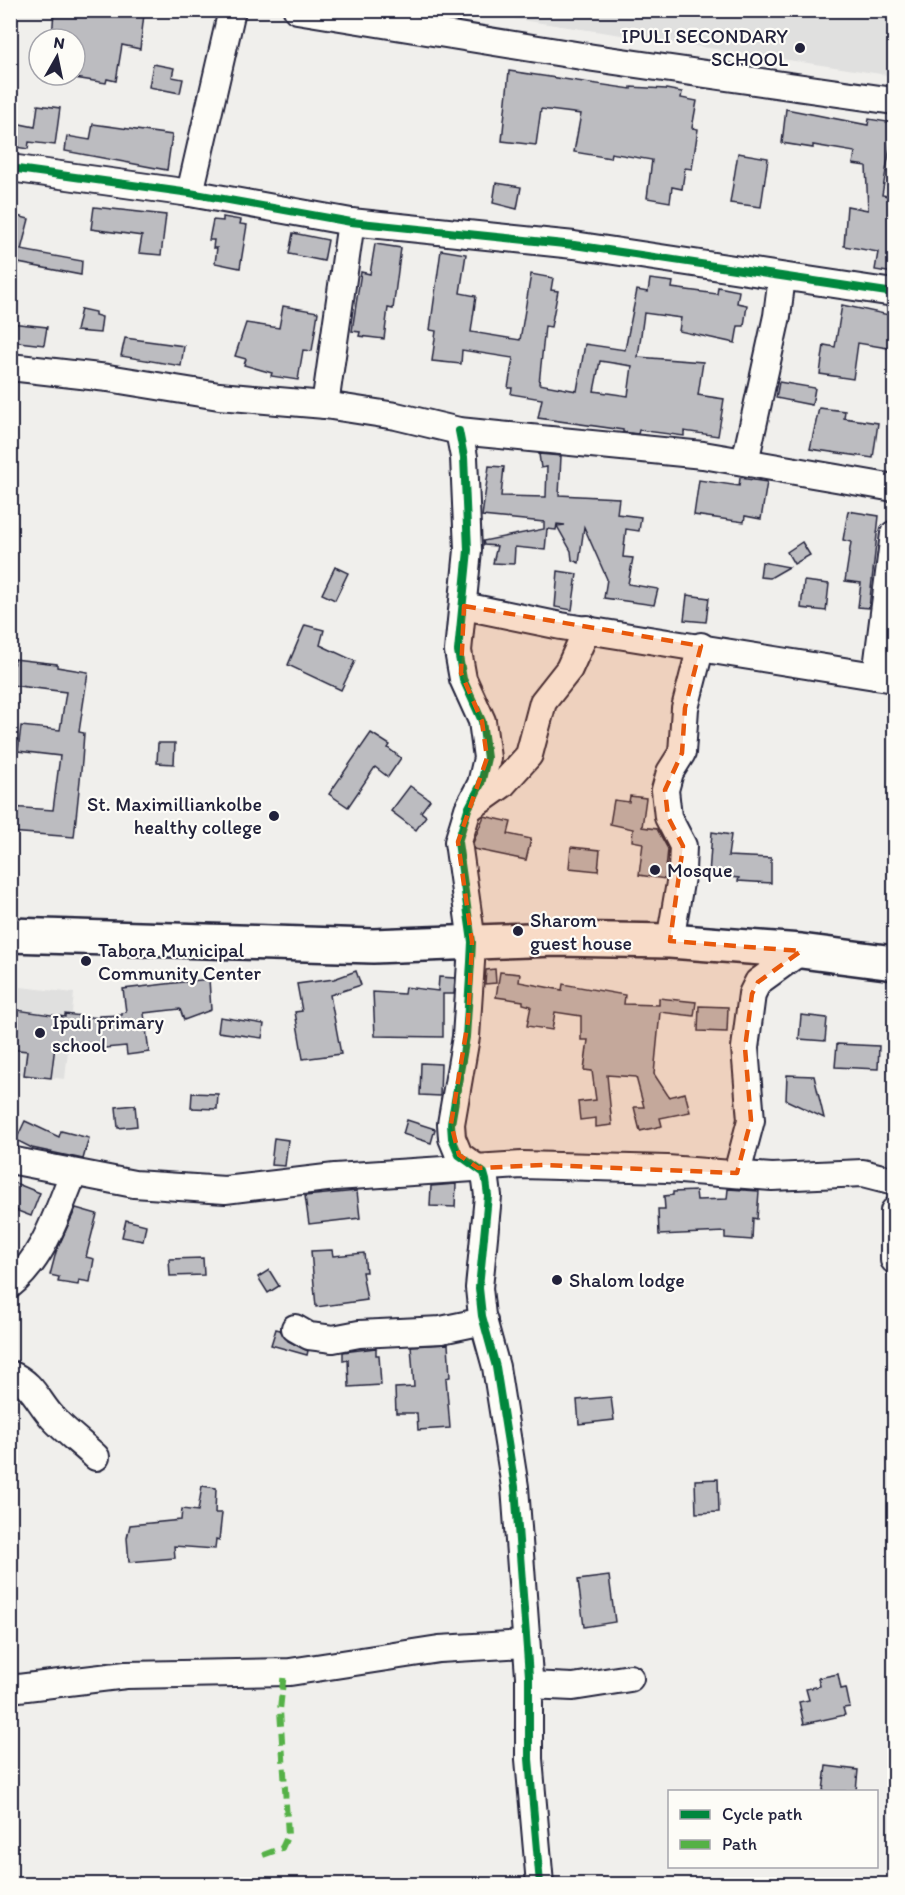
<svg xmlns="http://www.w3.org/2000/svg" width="905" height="1895" viewBox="0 0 905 1895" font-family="Itim,sans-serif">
	<rect width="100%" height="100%" fill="#f0efec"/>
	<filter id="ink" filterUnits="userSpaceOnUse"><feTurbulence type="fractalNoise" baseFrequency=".0167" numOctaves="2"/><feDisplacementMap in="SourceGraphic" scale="12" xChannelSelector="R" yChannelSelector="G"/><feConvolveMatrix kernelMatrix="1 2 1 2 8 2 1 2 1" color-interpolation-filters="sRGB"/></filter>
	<g filter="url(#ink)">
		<g fill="#e0e0df">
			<path d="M516 11H894V76L515 19Z"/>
			<path d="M11 986 74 993 65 1079 11 1073Z"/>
		</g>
		<g fill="#bcbcc0" stroke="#22223b" stroke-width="1.5" fill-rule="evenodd">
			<path d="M54 10H120L144 14 140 49 122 45 116 81 107 79 106 83 75 78V39H52Z"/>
			<path d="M153 64 174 68 172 77 183 79 180 93 149 87Z"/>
			<path d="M509 71 631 89V87L666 89 682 92 681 98 697 101 692 128 698 129 692 169 685 168 682 189 672 187 670 202 647 198 652 160 611 153 610 158 574 152 581 114 541 109 536 145 502 141Z"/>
			<path d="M38 105 60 108 55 145 29 142 28 149 10 146V122L35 127Z"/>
			<path d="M786 109 868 125 869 119 894 123 882 195 894 197V273L875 270 878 252 844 246 847 206 868 210 866 166 853 164 855 152 813 145V148L782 143Z"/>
			<path d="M93 124 172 135 167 170 65 151 67 136 90 140Z"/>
			<path d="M738 153 768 158 761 207 730 203Z"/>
			<path d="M496 183 521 187 517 209 493 203Z"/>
			<path d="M94 207 166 215 161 255 139 253 142 236 91 229Z"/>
			<path d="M13 215 29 219 21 250 82 261 81 275 18 263 16 273 10 272Z"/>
			<path d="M223 217 241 220 240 224 247 225 240 268 215 263 217 248H213L214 240H209L213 220 223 221Z"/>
			<path d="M293 233 328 240 324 261 289 254Z"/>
			<path d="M375 244 401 248 393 309 388 308 384 339 359 336 360 332 352 331 361 272 370 274Z"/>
			<path d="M441 250 466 254 460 293 476 296 471 332 520 340 531 274 553 278 551 290 558 291 551 327 545 326 539 384 577 391 585 344 625 350 637 290 648 292 650 279 673 282 672 288 717 294 718 287 739 291 737 303 747 305 744 326H738L735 343 679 331 681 318 644 313 638 357 703 362 698 395 724 399 718 436 684 431V436L639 430 638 434 623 432V430L538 418 542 399 511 394 512 388H508L513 358 462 350 461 364 432 361 436 331 430 330ZM600 361 632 366 628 396 594 391Z"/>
			<path d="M842 305 894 316V349L858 343 853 379 820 374 824 345 835 347Z"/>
			<path d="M283 306 318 312 312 351 303 350 298 380 271 376 272 373 244 365 246 359 235 356 246 323 279 328Z"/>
			<path d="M81 309 95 312V315L102 317 100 333 76 331Z"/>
			<path d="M10 323 47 327 44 345 10 341Z"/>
			<path d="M125 338 184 346 181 366 121 356Z"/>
			<path d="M779 382 815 388 812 405 776 398Z"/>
			<path d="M819 408 845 411 844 418 878 423 873 458 810 449Z"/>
			<path d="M539 454 561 456 559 495 619 498 617 514 641 517 639 531 626 529 623 557 633 558 628 584 658 589 654 605 604 598 607 579 584 527 579 563 572 560 571 551 557 526 565 525 557 524 556 530 547 529 545 550 515 547 514 564 493 563 497 546 484 545 483 541 544 529V522L482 516 489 466 504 467 501 496 546 497 547 467 541 468Z"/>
			<path d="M740 478 767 482 761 519 745 516 744 522 694 515 699 480 739 486Z"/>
			<path d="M848 511 879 516 869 608 858 607 861 583 845 581 851 542 843 540Z"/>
			<path d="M802 542 810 555 794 564 787 552Z"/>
			<path d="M762 562 789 567 770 578 760 577Z"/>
			<path d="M335 567 348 573 335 600 322 594Z"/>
			<path d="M558 571 577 574 572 610 555 607Z"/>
			<path d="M804 581 829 584 826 611 801 608Z"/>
			<path d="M687 595 709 598 706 622 684 620Z"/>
			<path d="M305 625 324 630 320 645 355 661 341 690 288 665Z"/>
			<path d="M14 659 57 664V667L88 672 79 732 84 733 82 761 74 837 10 832V807L53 810 60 756 18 751 21 726 60 730 66 692 11 685Z"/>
			<path d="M371 733 390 745 388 748 401 758 388 777 375 767 348 807 329 794Z"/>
			<path d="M158 743H175L174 764 157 763Z"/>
			<path d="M410 786 430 800 421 812 426 816 416 830 391 811Z"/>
			<path d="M630 796 646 798 642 827 657 829 668 849 665 879 639 875 643 843 632 841 633 829 610 824 614 800 629 802Z"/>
			<path d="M484 816 511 822 508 834 531 839 526 860 474 849 473 843Z"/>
			<path d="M712 832 731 835 728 856 771 858V883L738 881 739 878 709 875Z"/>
			<path d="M571 847 600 850 598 871 569 868Z"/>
			<path d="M495 969 496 983 485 984 486 970Z"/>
			<path d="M356 971 361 985 330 995 341 1054 303 1059 295 1012 302 1011 297 984 334 979Z"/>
			<path d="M500 972 520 974 519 982 562 990 563 984 625 995 624 1004 659 1005V998L696 1002 694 1016 660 1012 654 1074 669 1097 685 1093 690 1112 660 1118 662 1126 640 1131 634 1107H644L636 1077 607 1075 612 1125 596 1127V1118L580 1120 578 1102 596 1100 592 1071 584 1070 588 1040H581V1016L555 1012 552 1030 527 1026 531 1006 523 1004V1001L496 997Z"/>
			<path d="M439 977 455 978 454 994H443V1037L375 1036 373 992 404 994 405 987 438 991Z"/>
			<path d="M209 979 211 1010 184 1020 180 1009 144 1013 149 1052 127 1055 126 1046 83 1050 55 1046 51 1078 24 1075 27 1051 10 1049V1009L65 1017V1014L99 1018V1016L122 1015V1013L126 1012 123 989Z"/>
			<path d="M699 1006 728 1007 727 1032 698 1031Z"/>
			<path d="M801 1015 827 1018 825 1041 799 1039Z"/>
			<path d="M220 1017 264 1024 262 1038 218 1032Z"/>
			<path d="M837 1044 879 1046 878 1069 835 1067Z"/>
			<path d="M421 1063 441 1064 440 1096 420 1095Z"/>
			<path d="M787 1075 814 1076 824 1118 786 1100Z"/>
			<path d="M192 1093 218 1094 217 1109 191 1108Z"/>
			<path d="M135 1105 137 1126 118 1128 116 1107Z"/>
			<path d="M407 1120 435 1129 431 1143 403 1134Z"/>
			<path d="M25 1121 59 1137 61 1131 89 1138 83 1159 32 1148 16 1140Z"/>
			<path d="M274 1138 288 1140 285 1166 271 1165Z"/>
			<path d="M10 1181 40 1193 31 1216 10 1208Z"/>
			<path d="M456 1184 455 1207 430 1206 431 1186Z"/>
			<path d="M728 1189 759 1191 757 1219 753 1218 752 1240 725 1238V1232L659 1235 658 1209H665L664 1196 673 1195V1192L696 1191 697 1200 727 1199Z"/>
			<path d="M357 1191 360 1218 309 1224 305 1196Z"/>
			<path d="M76 1208 97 1214 86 1257 94 1259 90 1282 79 1280 78 1285 58 1282 59 1277 50 1275 56 1252Z"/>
			<path d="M126 1220 146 1225 143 1241 122 1237Z"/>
			<path d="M332 1250 333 1256 364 1253 366 1272H362L367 1300 316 1307 311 1251Z"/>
			<path d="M203 1258 204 1275 170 1276 169 1259Z"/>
			<path d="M269 1270 279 1286 268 1293 258 1277Z"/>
			<path d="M276 1329 280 1330 288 1341 308 1351 307 1355 271 1345Z"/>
			<path d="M448 1344 450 1377 446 1378 450 1428 418 1430 417 1413H396L395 1388 414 1387 411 1346Z"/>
			<path d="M376 1348V1355H379L381 1385 349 1387 348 1360 343 1361V1352Z"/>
			<path d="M611 1397 614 1420 579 1424 577 1400Z"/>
			<path d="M718 1479 719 1512 696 1513 695 1480Z"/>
			<path d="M202 1486 216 1488 215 1513H222L219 1540 216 1539 215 1549 174 1546 175 1558 129 1562 127 1538 130 1525 181 1520 182 1509 198 1511Z"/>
			<path d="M609 1576 615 1622 584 1627 578 1580Z"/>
			<path d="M838 1674 841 1689 846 1688 850 1707 843 1708 845 1715 804 1724 799 1702 809 1700 806 1689 820 1686 818 1678Z"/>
			<path d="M826 1766 858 1770 856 1791H823Z"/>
		</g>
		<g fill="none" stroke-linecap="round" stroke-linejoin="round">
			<g stroke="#22223b" stroke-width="30">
				<g id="minor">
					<path d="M297 10 594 58 894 101"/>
					<path d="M10 168 190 193 351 222 574 245 894 293"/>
					<path d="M190 193 232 10"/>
					<path d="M10 367 108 378 219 396 325 405 396 416 459 431 703 455 894 488"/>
					<path d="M325 405 351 222"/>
					<path d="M459 431 464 457 468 550 458 651 463 679 482 721 487 758 481 784 468 809 458 842 472 942 471 962 466 1037 451 1124 452 1138 459 1155 484 1173 486 1180 488 1196 479 1288 482 1316 496 1367 515 1487 529 1676V1759L540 1884"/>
					<path d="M745 462 777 316 782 277"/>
					<path d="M464 606 561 626 894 679"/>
					<path d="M876 676 894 534"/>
					<path d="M471 807 502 785 529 755 543 702 569 669 587 629"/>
					<path d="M670 941 682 871 683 846 668 817 665 790 670 772 682 753 685 708 701 646"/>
					<path d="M10 1160 134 1184 225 1190 335 1177 522 1165 667 1169 772 1177 863 1173 894 1181"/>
					<path d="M737 1173 751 1120 745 1048 752 994 758 982 801 951"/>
					<path d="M894 1211V1260"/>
					<path d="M10 1285C44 1258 57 1213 73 1174"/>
					<path d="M295 1328 309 1336 333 1339 359 1334 441 1330 484 1321"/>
					<path d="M10 1374C33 1383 38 1402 53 1418 66 1432 82 1444 96 1457"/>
					<path d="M529 1685 573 1687 630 1678"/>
					<path d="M10 1689 126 1675 290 1672 439 1649 525 1644"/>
				</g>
			</g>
			<g stroke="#22223b" stroke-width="38">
				<path id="highway" d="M10 935 373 946 556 939 670 941 801 951 894 963"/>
			</g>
			<use href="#minor" stroke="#fdfcf7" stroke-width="26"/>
			<use href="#highway" stroke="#fdfcf7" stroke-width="33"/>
			<path stroke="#55b146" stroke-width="6" stroke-dasharray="12 6" stroke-linecap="butt" d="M263 1855 282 1848 288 1835 280 1710 284 1672"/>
			<g stroke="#fdfcf7" stroke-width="11">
				<g id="cycleway">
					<path d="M10 168 190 193 351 222 574 245 894 293"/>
					<path d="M459 431 464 457 468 550 458 651 463 679 482 721 487 758 481 784 468 809 458 842 472 942 471 962 466 1037 451 1124 452 1138 459 1155 484 1173 486 1180 488 1196 479 1288 482 1316 496 1367 515 1487 529 1676V1759L540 1884"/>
				</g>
			</g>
			<use href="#cycleway" stroke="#00873e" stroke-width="8"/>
		</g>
	</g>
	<path fill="#e8590c" fill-opacity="0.2" stroke="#e8590c" stroke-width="4.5" stroke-dasharray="12 8" stroke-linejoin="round" d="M464 606 701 646 685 708 682 753 665 790 668 817 683 846 670 941 801 951 758 982 752 994 745 1048 751 1120 737 1173 544 1165 478 1168 459 1155 451 1124 468 1021 472 942 458 842 487 758 482 721 461 673Z"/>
	<g fill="#22223b" stroke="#fdfcf7" stroke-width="2">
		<circle cx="800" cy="48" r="6"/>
		<circle cx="274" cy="816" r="6"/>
		<circle cx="655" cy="870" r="6"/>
		<circle cx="518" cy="931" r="6"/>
		<circle cx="86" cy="961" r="6"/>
		<circle cx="40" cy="1033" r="6"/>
		<circle cx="557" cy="1280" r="6"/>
	</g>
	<g text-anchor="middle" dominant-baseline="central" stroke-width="4.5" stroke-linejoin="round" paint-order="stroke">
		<g font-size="20" fill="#22223b" stroke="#fdfcf7" text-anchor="start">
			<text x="788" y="36" text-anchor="end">IPULI SECONDARY<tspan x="788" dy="23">SCHOOL</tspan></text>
			<text x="262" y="804" text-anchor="end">St. Maximilliankolbe<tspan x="262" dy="23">healthy college</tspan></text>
			<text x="667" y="870">Mosque</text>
			<text x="530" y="920">Sharom<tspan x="530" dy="23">guest house</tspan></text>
			<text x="98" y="950">Tabora Municipal<tspan x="98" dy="23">Community Center</tspan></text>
			<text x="52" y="1022">Ipuli primary<tspan x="52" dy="23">school</tspan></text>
			<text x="569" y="1280">Shalom lodge</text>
		</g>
	</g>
	<rect width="905" height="1895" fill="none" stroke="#fdfcf7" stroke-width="36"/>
	<rect x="18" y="18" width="869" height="1859" fill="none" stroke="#22223b" stroke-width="2" filter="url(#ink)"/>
	<rect x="668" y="1790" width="210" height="78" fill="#fdfcf7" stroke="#a5a5ac" stroke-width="1.5"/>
	<rect x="680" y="1810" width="30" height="9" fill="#00873e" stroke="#a5a5ac" stroke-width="1.5"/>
	<text x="722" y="1820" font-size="18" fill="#22223b">Cycle path</text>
	<rect x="680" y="1840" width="30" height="9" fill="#55b146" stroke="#a5a5ac" stroke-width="1.5"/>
	<text x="722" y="1850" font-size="18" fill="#22223b">Path</text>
	<g transform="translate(57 57) rotate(9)"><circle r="28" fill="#fdfcf7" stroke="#a5a5ac" stroke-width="1.5"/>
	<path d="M0-4.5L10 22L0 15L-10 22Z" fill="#22223b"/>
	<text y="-9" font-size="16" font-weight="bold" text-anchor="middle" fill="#22223b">N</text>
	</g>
</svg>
